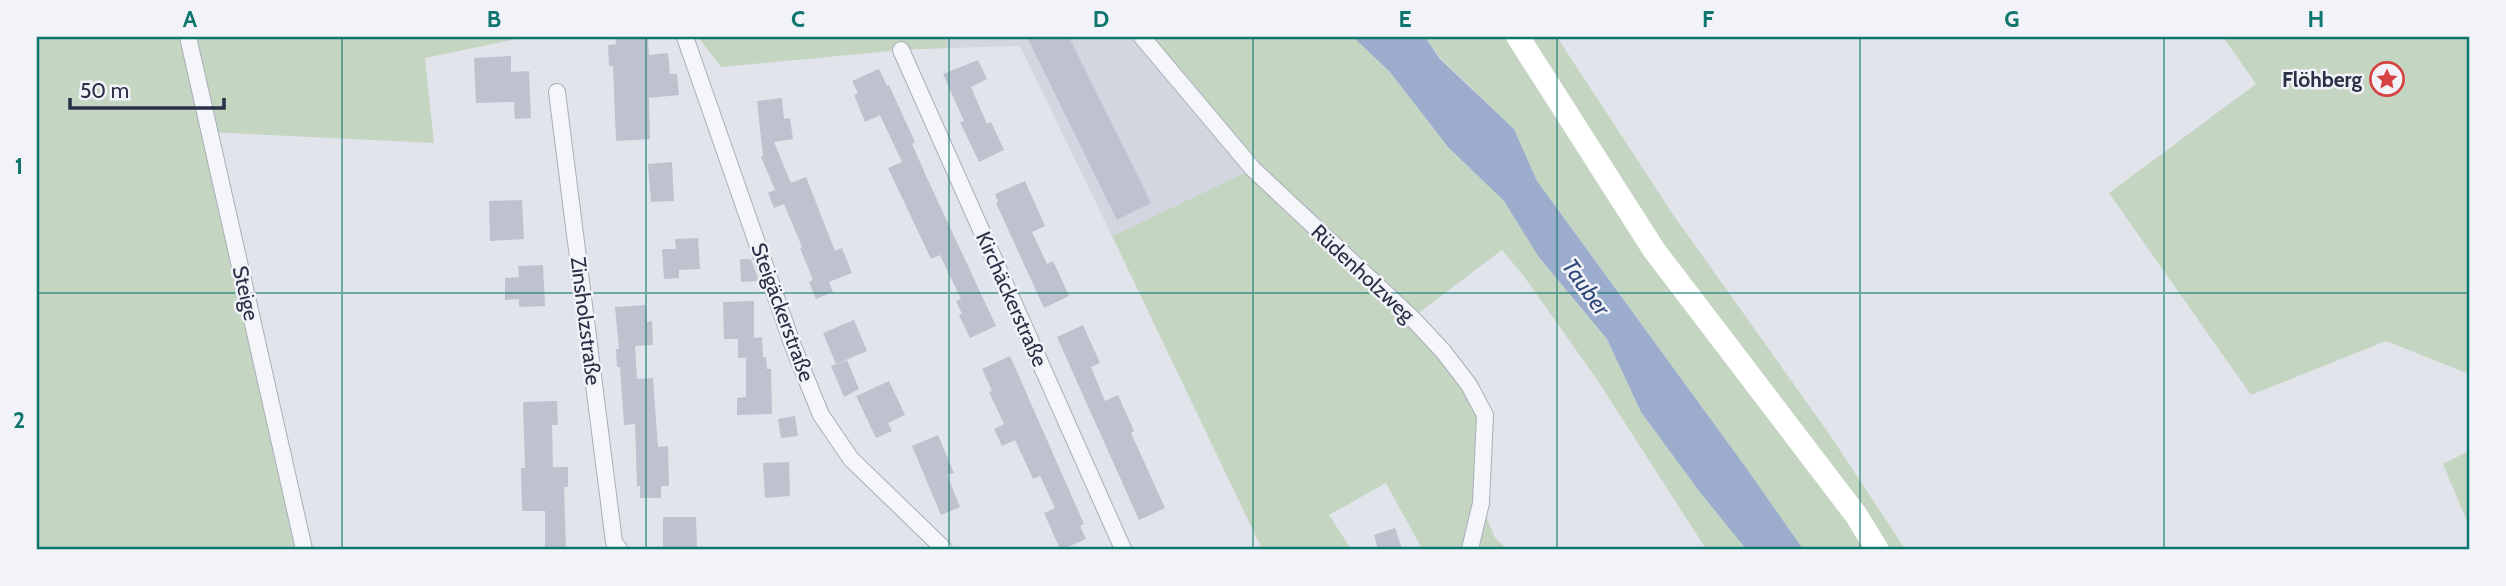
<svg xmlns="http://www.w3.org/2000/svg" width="2506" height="586" viewBox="0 0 2506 586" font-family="Cabin,sans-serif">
	<rect width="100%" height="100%" fill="#e2e4eb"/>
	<path fill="#d3d6e0" d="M945 37H1142L1253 169 1112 236 1020 46 949 48Z"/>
	<g fill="#c4d5c2">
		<path d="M37 37H526L425 58 434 143 209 132 304 549H37Z"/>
		<path d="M698 37H945L949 48 901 50 721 67Z"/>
		<path d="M1142 37H1353L1390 72 1448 147 1504 201 1538 256 1607 339 1641 412 1699 491 1746 549H1706L1596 378 1523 275 1502 250 1412 318 1485 415 1481 503 1495 538 1507 549H1422L1386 483 1329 515 1351 549H1262L1112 236 1253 169Z"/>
		<path d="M1425 37H1557L1674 216 1830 435 1905 549H1803L1747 469 1537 181 1514 129 1440 58Z"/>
		<path d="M2223 37H2469V374L2386 341 2251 395 2109 193 2256 84Z"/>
		<path d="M2469 451V526L2443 464Z"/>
	</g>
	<path fill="#9baccd" d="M1353 37H1425L1440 59 1514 129 1537 181 1747 469 1803 549H1746L1699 491 1641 412 1607 339 1538 256 1504 201 1448 147 1390 72Z"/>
	<g fill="#bec2ce">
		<path d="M615 37H643L644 39H648L649 55 668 53 670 74H677L679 95 649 98 650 139 616 141 613 66H609L608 45 616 44Z"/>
		<path d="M1027 37H1069L1151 203 1117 220Z"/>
		<path d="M511 56V72L529 71 531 118 515 119 514 102 476 103 474 58Z"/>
		<path d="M978 60 987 79 971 87 987 124 991 122 1004 150 979 162 960 122 964 121 943 74Z"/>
		<path d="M879 69 887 86 889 85 915 142 912 144 927 178 996 326 970 338 959 315 962 314 956 301 961 299 940 255 931 259 888 168 902 162 880 115 865 122 854 95 858 93 852 81Z"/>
		<path d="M782 98 784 119 790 118 793 139 774 142 791 183 806 177 835 251 842 248 852 273 829 282 833 292 816 299 809 282 813 280 800 248 802 247 784 204 774 208 768 193 775 190 761 157 763 156 757 101Z"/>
		<path d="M672 162 674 201 651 202 648 164Z"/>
		<path d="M1025 181 1045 226 1032 232 1047 264 1053 261 1069 296 1044 308 996 203 998 202 995 194Z"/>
		<path d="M522 200 524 239 490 241 489 201Z"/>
		<path d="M698 238 700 269 679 270V278L664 279 662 249H676L675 239Z"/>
		<path d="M740 259H751L759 281 741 282Z"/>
		<path d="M543 265 545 306 519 307V299L505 300V278L519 277 518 266Z"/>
		<path d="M754 301V338L762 337 763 357H766L767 369H771L772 414 737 415V398L746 397V358H738V339H724L723 302Z"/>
		<path d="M646 305 647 322 652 321 653 345 635 346 637 379 653 378 658 447 668 446 669 486H661V498H640V486H637L635 424 624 425 620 367H617L616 349H619L615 307Z"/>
		<path d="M854 320 867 351 836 364 823 333Z"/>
		<path d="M1083 325 1100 363 1091 367 1105 401 1118 395 1134 431 1131 433 1165 508 1139 520 1057 337Z"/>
		<path d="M1010 356 1084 524 1080 526 1086 539 1063 549H1060L1044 513 1055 508 1040 476 1033 479 1015 440 1002 446 994 429 1004 424 989 392 992 391 982 369Z"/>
		<path d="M847 360 859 389 844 397 831 366Z"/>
		<path d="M889 381 905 415 888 423 892 431 876 438 856 396Z"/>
		<path d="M557 401 558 425H552L553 467H568V487H564L566 549H545V511H522L521 468H525L523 402Z"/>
		<path d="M795 416 798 436 781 438 778 419Z"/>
		<path d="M938 435 954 473 947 475 960 507 941 515 912 446Z"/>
		<path d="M789 462 790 496 765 498 763 463Z"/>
		<path d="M663 517H696L697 549H663Z"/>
		<path d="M1395 528 1402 549H1378L1374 535Z"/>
	</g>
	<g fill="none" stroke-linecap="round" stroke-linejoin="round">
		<g stroke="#aaaeb9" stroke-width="18">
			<g id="street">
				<path d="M188 37 304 549"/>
				<path d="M685 37 793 346 821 415 851 459 944 549"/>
				<path d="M1142 37 1253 169 1412 318 1443 351 1469 385 1485 415 1481 503 1470 549"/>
				<path d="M901 50 1123 549"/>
				<path d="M557 92 614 542 619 549"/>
			</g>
		</g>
		<use href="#street" stroke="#f5f6f9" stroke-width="16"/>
		<path stroke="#fff" stroke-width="23" d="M1518 37 1654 250 1856 515 1877 549"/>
	</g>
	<path fill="none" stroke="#0f766e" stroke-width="2" stroke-opacity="0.55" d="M342 37V549M646 37V549M949 37V549M1253 37V549M1557 37V549M1860 37V549M2164 37V549M37 293H2469"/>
	<defs>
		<g id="sight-ring" transform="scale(1.75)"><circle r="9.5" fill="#f1f3f8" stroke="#d64142" stroke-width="1.5"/><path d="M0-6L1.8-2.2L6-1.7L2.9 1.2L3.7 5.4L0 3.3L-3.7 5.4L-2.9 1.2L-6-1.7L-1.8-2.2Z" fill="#d64142"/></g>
	</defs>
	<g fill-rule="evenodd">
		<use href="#sight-ring" x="2387" y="79"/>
	</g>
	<g text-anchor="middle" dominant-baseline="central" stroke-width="5" stroke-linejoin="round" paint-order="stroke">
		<g font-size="21" font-weight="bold" fill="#292f44" stroke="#f1f3f8" text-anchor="end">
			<text x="2362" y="79">Flöhberg</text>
		</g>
		<g font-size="21" fill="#292f44" stroke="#f1f3f8">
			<text transform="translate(1363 273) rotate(43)">Rüdenholzweg</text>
			<text transform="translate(246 293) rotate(77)">Steige</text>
			<text transform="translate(1012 299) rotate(66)">Kirchäckerstraße</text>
			<text transform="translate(783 312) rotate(70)">Steigäckerstraße</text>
			<text transform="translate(586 321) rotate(83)">Zinsholzstraße</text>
		</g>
		<g font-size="23" font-style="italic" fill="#30477a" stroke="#f1f3f8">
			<text transform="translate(1586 287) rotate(54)">Tauber</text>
		</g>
	</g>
	<rect width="2506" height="586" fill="none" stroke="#f1f3f8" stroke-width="77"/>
	<path d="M70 98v10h154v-10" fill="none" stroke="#292f44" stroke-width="3.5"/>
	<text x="80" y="98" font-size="21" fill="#292f44" stroke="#f1f3f8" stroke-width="5" paint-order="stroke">50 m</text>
	<rect x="38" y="38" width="2430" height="510" fill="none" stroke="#0f766e" stroke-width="2.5"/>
	<g font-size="23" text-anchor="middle" font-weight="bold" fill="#0f766e">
		<text x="190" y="27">A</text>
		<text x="494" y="27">B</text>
		<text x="798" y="27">C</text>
		<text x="1101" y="27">D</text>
		<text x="1405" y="27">E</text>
		<text x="1708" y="27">F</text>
		<text x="2012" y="27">G</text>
		<text x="2316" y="27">H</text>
		<text x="19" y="174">1</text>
		<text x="19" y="428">2</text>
	</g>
</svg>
